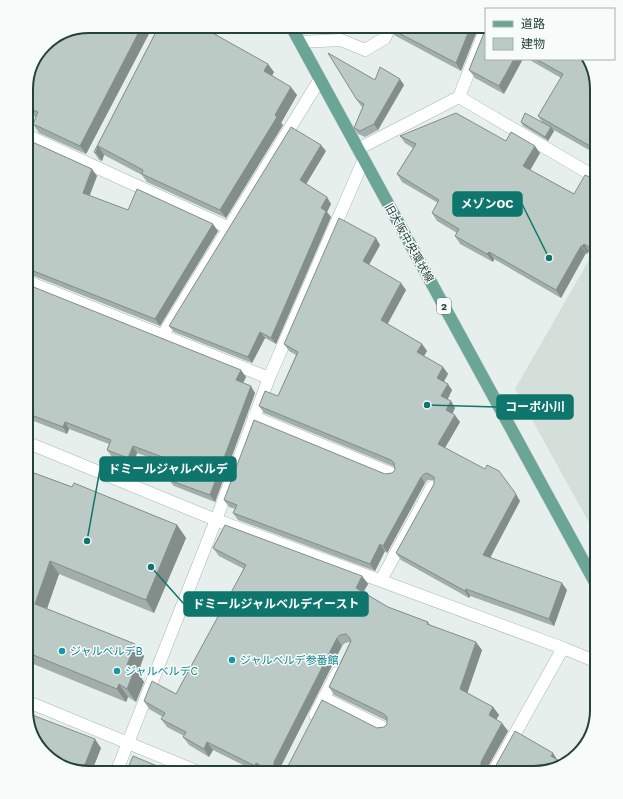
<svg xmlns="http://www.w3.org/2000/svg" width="623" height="799" viewBox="0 0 623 799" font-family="'Work Sans','Noto Sans JP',sans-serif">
	<rect width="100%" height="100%" fill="#e6efeb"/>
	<path fill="#d4dfda" d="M590 258 597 262V537L515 389Z"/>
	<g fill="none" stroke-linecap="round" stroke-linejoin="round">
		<g stroke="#a8b8b2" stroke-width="13">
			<g id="service">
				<path d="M254 417 393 474"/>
				<path d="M381 580 432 487"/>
				<path d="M324 698 386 729"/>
			</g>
		</g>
		<g stroke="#a8b8b2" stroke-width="13">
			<g id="minor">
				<path d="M300 42 341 40 365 50 385 38 390 26"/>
				<path d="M459 97 597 178"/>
				<path d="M26 135 229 228"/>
				<path d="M358 149 459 97 486 28"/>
				<path d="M26 281 269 378"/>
				<path d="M163 335 320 79"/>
				<path d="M26 442 216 520 563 648 597 662"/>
				<path d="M26 701 201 773"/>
				<path d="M315 715 337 673"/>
				<path d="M116 773 216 520 269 378 364 159"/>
				<path d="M493 773 563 648"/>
			</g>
		</g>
		<g stroke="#c2cac8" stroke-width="13">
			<path id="primary" d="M291 26 597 586"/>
		</g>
		<use href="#service" stroke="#fff" stroke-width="12"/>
		<use href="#minor" stroke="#fff" stroke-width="12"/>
		<use href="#primary" stroke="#6aa596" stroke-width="12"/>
	</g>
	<g fill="#a1aea9" fill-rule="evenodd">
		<path d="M89 26H153L86 154 39 133 33 124 36 117 26 113V84Z"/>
		<path d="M159 26H221L216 35 274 72 272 75 297 95 281 123 283 125 226 218 147 182 142 175 104 155 102 161 99 160 94 152Z"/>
		<path d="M357 26H366L365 29Z"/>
		<path d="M479 26 461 71 394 35 389 28Z"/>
		<path d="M486 28 504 94 475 78 469 70Z"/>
		<path d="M528 59H588L597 89V169L593 162 595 157 594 156 589 150 552 129 554 131 548 141 523 126 521 122 543 123 538 116 561 78Z"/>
		<path d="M375 80 404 85 378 130 365 137 358 134 354 128 363 107 361 106 357 100Z"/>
		<path d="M400 136 506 141 540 153 530 170 574 194 592 178 597 175V256L589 251 587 254 586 253 561 298 494 259 493 262 460 244 455 236 457 233 437 221 432 213 438 203 402 182 397 174 413 148 405 143Z"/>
		<path d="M26 145 97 176 89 196 128 210 218 231 160 326 29 274H26Z"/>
		<path d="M326 151 306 184 331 204 327 212 331 217 276 344 265 338 252 363 174 332 169 326Z"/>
		<path d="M380 245 369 265 406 290 387 324 422 344 427 351 424 356 443 367 448 374 444 381 452 390 447 399 451 401 455 408 452 414 460 422 445 448 520 501 490 557 567 590 554 626 470 596 469 598 401 560 396 553 434 484V480H428L425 483 387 553 385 551 375 571 238 520 233 513 235 509 229 507 224 500 392 473 395 470V467L264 413 259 406 278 396 296 355 289 351 284 344Z"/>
		<path d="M26 284 246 377 243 383 255 393 215 502 174 486 169 480 174 466 137 453 133 465 112 457 107 450 109 444 69 429 67 434 26 418Z"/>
		<path d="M26 470 177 525 186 538 154 613 59 574 47 609 144 656 138 673 144 682 136 702 128 697 126 702 26 661Z"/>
		<path d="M213 548 362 576 368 584 363 593 388 607 428 622 431 626 482 650 467 693 493 707 499 715 496 720 508 731 486 770V772L535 773H265L262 771 261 773H259L213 750 209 757 189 745 183 737 184 736 167 727 161 719 163 717 149 709 144 701 176 694 244 569 219 556ZM350 642 329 687 334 695 387 721V724L384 727 377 728 284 771 279 772V770L342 646 345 643Z"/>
		<path d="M101 748 91 773H85L58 765Z"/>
	</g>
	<g fill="#838d89">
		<path d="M142 26H153L86 154 80 146Z"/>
		<path d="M211 26H221L214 39 209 31Z"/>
		<path d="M362 26H366L365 29Z"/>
		<path d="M471 26H479L461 71 456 63Z"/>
		<path d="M514 59H523L504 94 499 86Z"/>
		<path d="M268 64 274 72 270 79 264 71Z"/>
		<path d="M400 79 404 85 378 130 374 124Z"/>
		<path d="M291 87 297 95 281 123 283 125 226 218 220 210Z"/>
		<path d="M551 127 554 131 548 141 545 137Z"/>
		<path d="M321 145 326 151 305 186 300 180Z"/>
		<path d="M98 146 104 155 102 161 96 153Z"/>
		<path d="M535 146 540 153 528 174 523 166Z"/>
		<path d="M92 169 97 176 88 200 83 193Z"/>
		<path d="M327 197 331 204 327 212 331 217 276 344 271 338 321 208Z"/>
		<path d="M213 224 218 231 160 326 155 319Z"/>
		<path d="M376 238 380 245 367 268 363 261Z"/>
		<path d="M584 244 589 251 587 254 582 246Z"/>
		<path d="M581 246 586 253 561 298 556 290Z"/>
		<path d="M489 252 494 259 493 262 487 254Z"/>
		<path d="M401 283 406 290 386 327 381 320Z"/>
		<path d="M260 332 265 338 252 363 248 357Z"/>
		<path d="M422 344 427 351 422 359 417 352Z"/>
		<path d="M443 367 448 374 442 385 437 378Z"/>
		<path d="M241 370 246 377 241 387 236 380Z"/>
		<path d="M448 384 452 390 446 403 441 396Z"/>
		<path d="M251 386 255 393 215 502 210 495Z"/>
		<path d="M451 401 455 408 451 417 446 410Z"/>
		<path d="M455 415 460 422 443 451 438 444Z"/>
		<path d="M65 422 69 429 67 434 63 427Z"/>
		<path d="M133 446 137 453 133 465 128 458Z"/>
		<path d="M421 477 425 483 387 553 383 546Z"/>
		<path d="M516 494 520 501 488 562 483 555Z"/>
		<path d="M177 525 186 538 154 613 146 600Z"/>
		<path d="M380 544 385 551 375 571 370 564Z"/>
		<path d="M50 561 59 574 44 617 35 604Z"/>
		<path d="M362 576 368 584 361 596 356 588Z"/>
		<path d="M562 583 567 590 554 626 549 619Z"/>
		<path d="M466 589 470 596 469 598 465 591Z"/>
		<path d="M337 638 342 646 279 770V773H277L274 769V762Z"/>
		<path d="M476 642 482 650 466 697 460 689Z"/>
		<path d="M135 644 144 656 138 673 144 682 136 702 127 689V665Z"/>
		<path d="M119 684 128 697 126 702 117 689Z"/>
		<path d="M493 707 499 715 494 723 489 715Z"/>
		<path d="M502 723 508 731 486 770V773H484L481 768V762Z"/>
		<path d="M95 739 101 748 91 773H88L84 767Z"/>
		<path d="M207 742 213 750 209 757 204 749Z"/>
		<path d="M553 753 558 761 551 756Z"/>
		<path d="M256 763 262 771 261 773H260L255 766Z"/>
		<path d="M80 765 85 773 77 771Z"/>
		<path d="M341 767 345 773H338Z"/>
	</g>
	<g fill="#bbcac4" stroke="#838d89" fill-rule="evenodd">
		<path d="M89 26H142L80 146 33 124 38 112 26 107V84L47 42Z"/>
		<path d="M159 26H211L209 31 268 64 264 71 291 87 275 115 277 117 220 210 142 174 143 170 98 146 96 153 94 152Z"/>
		<path d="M390 26H471L456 63 389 28Z"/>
		<path d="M486 28V59H514L499 86 469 70Z"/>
		<path d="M328 53 375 80 380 67 400 79 374 124 360 131 354 128 364 104 357 100Z"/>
		<path d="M536 59H588L597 89V154L589 149 590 146 538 116 563 74Z"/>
		<path d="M456 113 506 141 511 132 535 146 523 166 574 194 585 175 592 178 597 175V252L584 244 582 246H581L556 290 489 252 487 254 455 236 459 229 432 213 439 200 397 174 416 144 400 136Z"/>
		<path d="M525 113 551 127 545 137 521 122Z"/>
		<path d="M291 127 321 145 300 180 327 197 321 208 326 211 271 338 260 332 248 357 169 326Z"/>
		<path d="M28 140 92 169 83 193 128 210 137 189 213 224 155 319 26 268V145Z"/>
		<path d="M597 155V166L593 162Z"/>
		<path d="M339 218 376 238 363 261 401 283 381 320 422 344 417 352 443 367 437 378 448 384 441 396 451 401 446 410 455 415 438 444 485 469 487 465 499 471 516 494 483 555 562 583 549 619 466 589 465 591 396 553 434 484V477L427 473 424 474 421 477 383 546 380 544 370 564 233 513 237 505 224 500 254 420 385 474 392 473 395 470 394 463 391 460 259 406 265 391 278 396 298 352 284 344Z"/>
		<path d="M26 284 241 370 236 380 251 386 210 495 169 480 176 462 133 446 128 458 107 450 111 440 65 422 63 427 26 413Z"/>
		<path d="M26 470 72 487 74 483 177 525 146 600 50 561 35 604 135 644 127 665 135 669 127 689 119 684 117 689 26 652Z"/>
		<path d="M225 525 362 576 356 588 388 607 428 622 427 624 476 642 460 689 493 707 489 715 502 723 481 762V768L483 771 488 772 494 769 515 731 553 753 551 756 564 764 535 773H352L341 767 338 773H274L256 763 255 766 207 742 204 749 183 737 186 732 161 719 165 713 144 701 152 681 176 694 246 565 213 548ZM346 634 349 637 351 641 329 687 384 714 387 717V724L384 727 377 728 322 700 287 768 284 771 277 772 274 769V762L337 638 340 635Z"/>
		<path d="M27 713 95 739 84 767 80 765 77 771 58 765 36 745Z"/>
		<path d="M133 756 174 773H126Z"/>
	</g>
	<g fill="#0f9aa8" stroke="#f7fbf9" stroke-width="1.5">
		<circle cx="62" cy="651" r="4"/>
		<circle cx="232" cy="660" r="4"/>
		<circle cx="117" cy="671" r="4"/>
	</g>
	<g text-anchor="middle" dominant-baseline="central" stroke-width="3" stroke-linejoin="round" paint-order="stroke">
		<rect fill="#f7fbf9" stroke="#637a73" stroke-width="1" x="437" y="298" width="14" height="16" rx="3"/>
		<g font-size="10" font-weight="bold" fill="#24423a">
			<text x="444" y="306">2</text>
		</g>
		<g font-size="11" fill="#24423a" stroke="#f7fbf9">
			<text transform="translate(409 243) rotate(61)">旧大阪中央環状線</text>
		</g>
		<g font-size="11" fill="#0d838f" stroke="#f7fbf9" text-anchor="start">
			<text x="70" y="651">ジャルベルデB</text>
			<text x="240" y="660">ジャルベルデ参番館</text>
			<text x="125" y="671">ジャルベルデC</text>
		</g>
	</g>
	<path d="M0 0H623V799H0ZM89 33H534A56 56 0 0 1 590 89V710A56 56 0 0 1 534 766H89A56 56 0 0 1 33 710V89A56 56 0 0 1 89 33Z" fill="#f7fbf9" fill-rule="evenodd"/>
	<path fill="none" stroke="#24423a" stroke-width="2" d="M89 33H534A56 56 0 0 1 590 89V710A56 56 0 0 1 534 766H89A56 56 0 0 1 33 710V89A56 56 0 0 1 89 33Z"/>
	<path fill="none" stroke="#0f766e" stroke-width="1.5" d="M549 258L522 204M427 405L497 407M87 541L100 469M151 567L184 604"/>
	<g fill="#0f766e" stroke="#f7fbf9" stroke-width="1.5">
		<circle cx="549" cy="258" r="4"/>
		<circle cx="427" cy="405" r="4"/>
		<circle cx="87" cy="541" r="4"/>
		<circle cx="151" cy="567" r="4"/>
	</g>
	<g fill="#0f766e" stroke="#0f766e" stroke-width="1.5">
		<rect x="453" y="192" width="69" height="24" rx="4"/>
		<rect x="497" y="395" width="76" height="24" rx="4"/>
		<rect x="100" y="457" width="136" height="24" rx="4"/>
		<rect x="184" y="592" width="184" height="24" rx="4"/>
	</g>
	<g font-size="12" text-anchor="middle" font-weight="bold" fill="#fff">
		<text x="487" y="208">メゾンOC</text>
		<text x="535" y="411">コーポ小川</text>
		<text x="168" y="473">ドミールジャルベルデ</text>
		<text x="276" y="608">ドミールジャルベルデイースト</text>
	</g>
	<rect x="485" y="8" width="130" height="52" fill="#f7fbf9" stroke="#a3b1ad"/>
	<rect x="493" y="21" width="20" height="6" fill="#6aa596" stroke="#a3b1ad"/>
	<text x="521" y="28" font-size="12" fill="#24423a">道路</text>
	<rect x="493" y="38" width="20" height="12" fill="#bbcac4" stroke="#a3b1ad"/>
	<text x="521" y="48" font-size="12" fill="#24423a">建物</text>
</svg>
